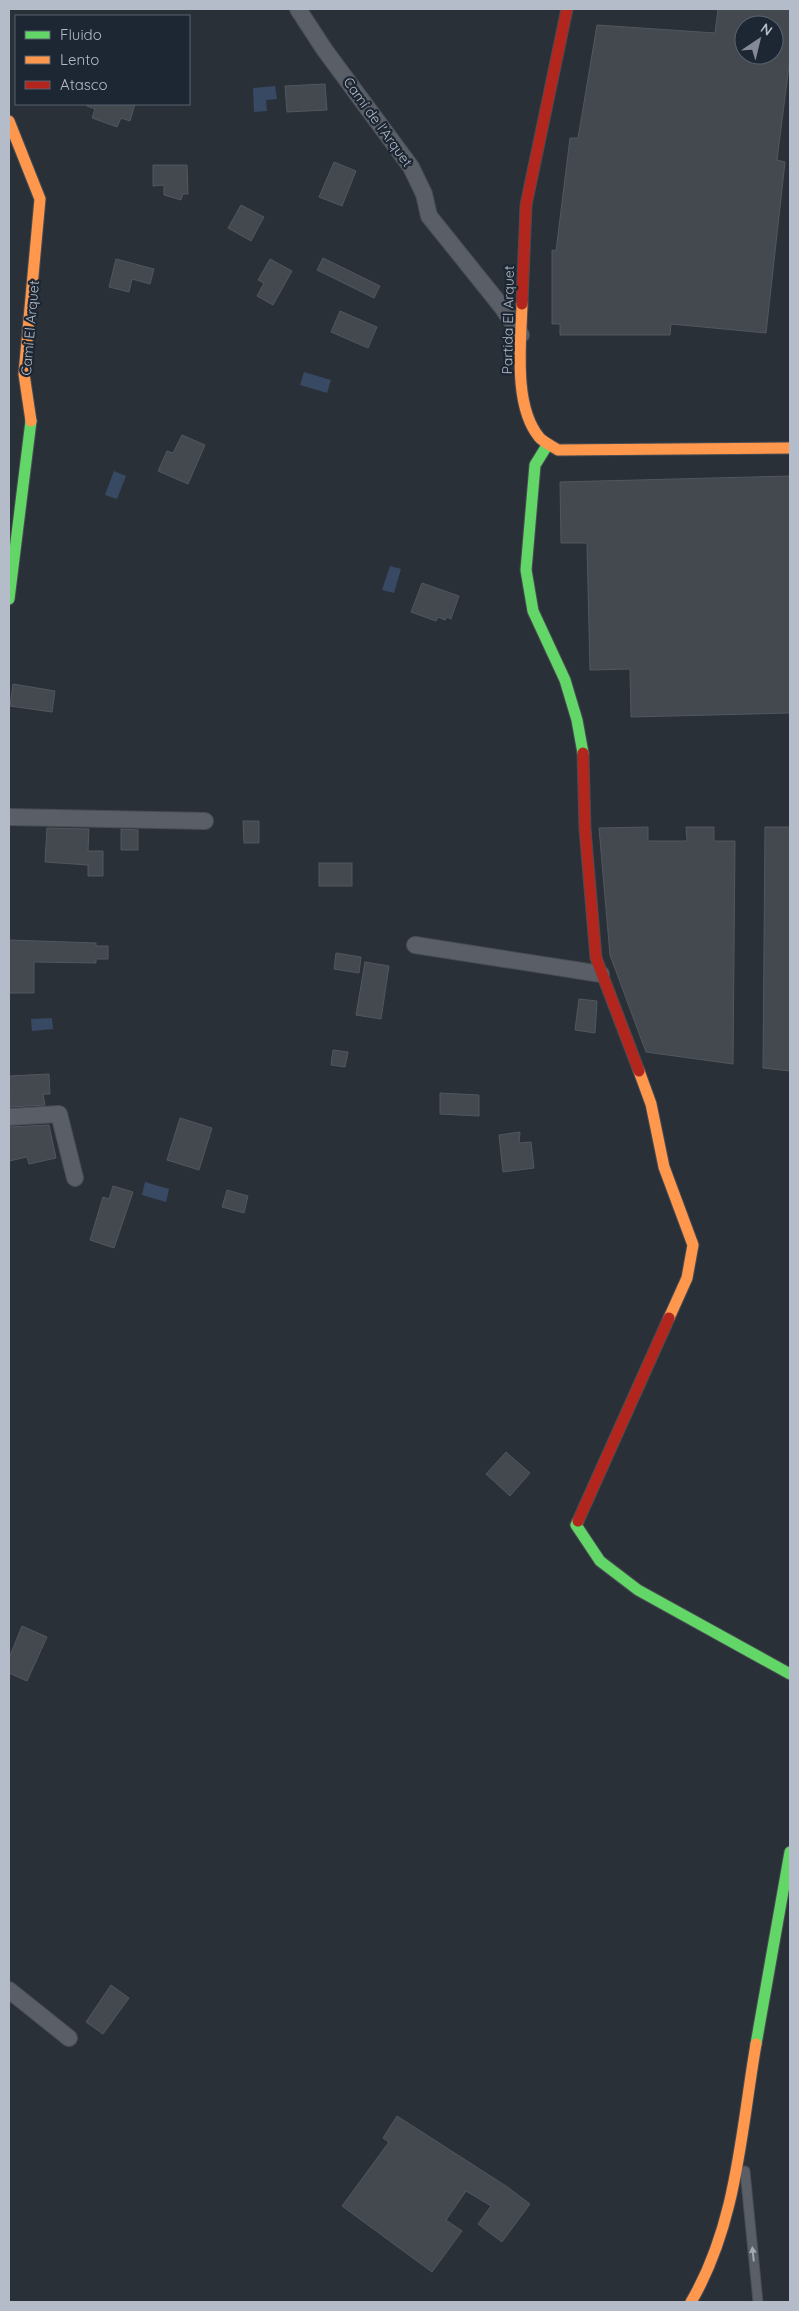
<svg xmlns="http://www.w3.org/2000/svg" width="799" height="2311" viewBox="0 0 799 2311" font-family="Quicksand,sans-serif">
	<rect width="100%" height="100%" fill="#2a3038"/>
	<g fill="#384963">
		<path d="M275 86 277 99 266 100 267 111 254 112 253 88Z"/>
		<path d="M304 372 331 380 327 393 300 385Z"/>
		<path d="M114 471 126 476 117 499 105 495Z"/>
		<path d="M390 566 401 569 394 593 382 590Z"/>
		<path d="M52 1018 53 1029 32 1031 31 1019Z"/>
		<path d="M145 1182 169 1189 166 1202 142 1195Z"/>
	</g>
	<g fill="#444950" stroke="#52575f" fill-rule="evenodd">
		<path d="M718 9H790V58L777 160 785 162 766 333 671 324 670 335H560V324H552V250L556 251 570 138H578L597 25 715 33ZM744 25H774V55H744Z"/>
		<path d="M325 84 327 110 287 112 285 86Z"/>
		<path d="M87 104H135L130 121 121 118 117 127 92 118 95 109 87 106Z"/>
		<path d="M334 162 356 171 342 206 319 197Z"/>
		<path d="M153 165H187L188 194H183L181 200 164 195V185L153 186Z"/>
		<path d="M241 205 264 217 251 241 228 228Z"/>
		<path d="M323 258 380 286 374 298 317 270Z"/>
		<path d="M116 259 154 269 150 284 132 279 129 292 109 287Z"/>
		<path d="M270 259 292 271 273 305 257 296 264 283 258 280Z"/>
		<path d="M340 311 377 327 368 348 331 332Z"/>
		<path d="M182 435 205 445 188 484 158 471 167 451 173 453Z"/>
		<path d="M790 476V713L631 717 630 669 590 670 587 543H561L560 482Z"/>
		<path d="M422 583 459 596 451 619 447 617 445 620 438 617 436 621 411 612Z"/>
		<path d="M13 684 55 691 52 712 10 706Z"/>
		<path d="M243 821H259V843H244Z"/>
		<path d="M648 827V841H687L686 827H714V841H735L733 1064 646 1052 610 955 599 828Z"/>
		<path d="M765 827H790V1071L763 1068Z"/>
		<path d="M47 828 89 829 88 851H103V876H88V865L45 862Z"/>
		<path d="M121 829 138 830V850H121Z"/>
		<rect x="319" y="863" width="33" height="23"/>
		<path d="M9 940 96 943V946H108V959H96V963L34 962V993H9Z"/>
		<path d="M336 953 361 957 359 973 334 969Z"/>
		<path d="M365 962 389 966 381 1019 356 1015Z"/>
		<path d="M579 999 597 1001 595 1033 575 1030Z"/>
		<path d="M333 1050 348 1052 345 1067 331 1065Z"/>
		<path d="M49 1074 50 1094H43L45 1105 10 1107 9 1076Z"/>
		<path d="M440 1093 479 1095V1116L440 1114Z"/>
		<path d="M180 1118 212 1128 199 1170 167 1160Z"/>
		<path d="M49 1125 56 1158 29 1164 27 1157 9 1161V1127Z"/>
		<path d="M520 1132 519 1143 531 1142 534 1168 503 1172 499 1135Z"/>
		<path d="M113 1186 133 1192 114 1248 90 1240 103 1197 109 1199Z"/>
		<path d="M227 1190 248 1196 244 1213 222 1207Z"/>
		<path d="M506 1452 530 1473 510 1496 486 1474Z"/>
		<path d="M22 1626 47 1637 27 1681 9 1673V1658Z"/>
		<path d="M111 1985 129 1998 103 2034 86 2022Z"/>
		<path d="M397 2116 506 2186 530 2204 502 2242 478 2224 491 2206 466 2191 446 2220 462 2231 432 2272 342 2206 389 2142 383 2138Z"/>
	</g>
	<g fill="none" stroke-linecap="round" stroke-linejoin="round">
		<g stroke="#484c53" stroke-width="11">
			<path id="lane" d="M745 2171 758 2302"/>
		</g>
		<g stroke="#484c53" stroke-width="18">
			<g id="street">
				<path d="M298 9 324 49 411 167 424 194 429 216 502 307 521 335"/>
				<path d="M9 817 205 821"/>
				<path d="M415 945 601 974"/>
				<path d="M9 1117 59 1114 75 1178"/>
				<path d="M9 1990 69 2038"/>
			</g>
		</g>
		<g stroke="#484c53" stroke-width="13">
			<g id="fast">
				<path d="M548 444 535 465 526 570 533 611 565 680 577 720 583 753"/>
				<path d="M9 599 31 421"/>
				<path d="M578 1521 576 1525 600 1561 638 1590 790 1674"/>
				<path d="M756 2044 790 1852"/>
			</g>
		</g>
		<g stroke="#484c53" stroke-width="13">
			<g id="slow">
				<path d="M9 121 40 199 24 374 31 421"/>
				<path d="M522 304C521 343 513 405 539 437 543 442 552 446 558 450L790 448"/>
				<path d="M639 1071 651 1104 664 1167 693 1245 687 1278 669 1318"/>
				<path d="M691 2302C737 2224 741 2131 756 2044"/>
			</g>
		</g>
		<g stroke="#484c53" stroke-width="13">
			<g id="jam">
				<path d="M522 304 526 205 567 9"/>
				<path d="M583 753 585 829 596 958 639 1071"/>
				<path d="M578 1521 669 1318"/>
			</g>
		</g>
		<use href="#lane" stroke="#5a5e66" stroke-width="9"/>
		<use href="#street" stroke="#5a5e66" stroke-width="16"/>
		<use href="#fast" stroke="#63d668" stroke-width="11"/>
		<use href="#slow" stroke="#ff974d" stroke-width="11"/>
		<use href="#jam" stroke="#b3261e" stroke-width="11"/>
	</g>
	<defs><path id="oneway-solid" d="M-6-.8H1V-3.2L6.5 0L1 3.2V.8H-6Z" transform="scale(1.25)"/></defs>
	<use fill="#a2a9b5" href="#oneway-solid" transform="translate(753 2254) rotate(-96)"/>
	<g text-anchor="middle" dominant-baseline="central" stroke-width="4.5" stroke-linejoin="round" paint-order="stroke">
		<g font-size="14" fill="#b4bcc9" stroke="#1d2633">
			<text transform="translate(378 122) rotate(54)">Camí de l'Arquet</text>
			<text transform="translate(508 320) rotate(-89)">Partida El Arquet</text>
			<text transform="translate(30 328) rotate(-85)">Camí El Arquet</text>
		</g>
	</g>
	<rect width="799" height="2311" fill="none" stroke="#b4bcc9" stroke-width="20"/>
	<rect x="15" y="15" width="175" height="90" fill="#1d2633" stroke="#59626f"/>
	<rect x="25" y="31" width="25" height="8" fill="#63d668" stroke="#59626f"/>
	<text x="60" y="40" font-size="15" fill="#b4bcc9">Fluido</text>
	<rect x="25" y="56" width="25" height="8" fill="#ff974d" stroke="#59626f"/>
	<text x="60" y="65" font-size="15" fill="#b4bcc9">Lento</text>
	<rect x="25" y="81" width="25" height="8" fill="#b3261e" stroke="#59626f"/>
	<text x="60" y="90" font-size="15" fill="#b4bcc9">Atasco</text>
	<g transform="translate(759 40) rotate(35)"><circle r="24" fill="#1d2633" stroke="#59626f"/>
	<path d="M0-4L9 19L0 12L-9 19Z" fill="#848b96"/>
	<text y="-8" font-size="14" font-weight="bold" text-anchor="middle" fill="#b4bcc9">N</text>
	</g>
</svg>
